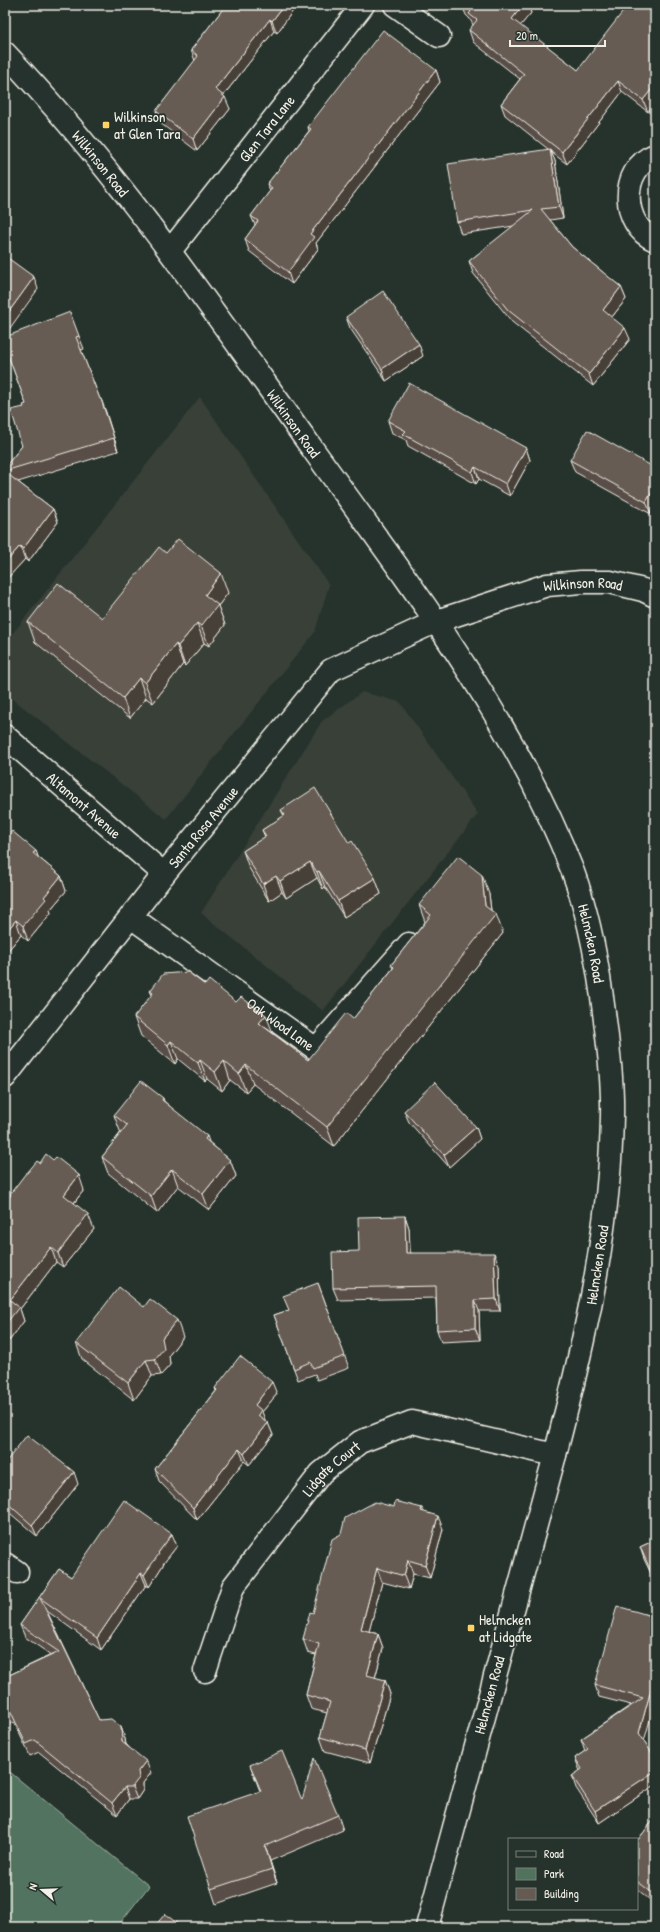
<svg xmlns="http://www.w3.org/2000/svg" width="660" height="1932" viewBox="0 0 660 1932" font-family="'Patrick Hand',sans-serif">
	<rect width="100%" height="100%" fill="#26332d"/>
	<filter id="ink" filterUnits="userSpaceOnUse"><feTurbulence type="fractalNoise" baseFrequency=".025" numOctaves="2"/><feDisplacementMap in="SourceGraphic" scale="8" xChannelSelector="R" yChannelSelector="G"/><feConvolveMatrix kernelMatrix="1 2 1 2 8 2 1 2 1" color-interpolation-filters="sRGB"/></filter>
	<g filter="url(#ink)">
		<g fill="#393f38">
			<path d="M200 397 329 585 315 632 166 819 5 693V643Z"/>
			<path d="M362 692 400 702 478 814 323 1011 201 913 322 721Z"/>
		</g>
		<path fill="#51735e" stroke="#a2b2a3" d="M5 1768 149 1886 117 1927H5Z"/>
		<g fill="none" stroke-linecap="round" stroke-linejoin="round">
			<g stroke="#f4f1e8" stroke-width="25">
				<g id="minor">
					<path d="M395 5 439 36"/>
					<path d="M655 155C619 169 621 226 655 240"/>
					<path id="s1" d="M170 251 363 5"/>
					<path id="s2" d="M5 736 164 874"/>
					<path id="s3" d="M131 917 316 1049 409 944"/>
					<path id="s4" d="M5 1077 164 874 331 670 437 621 547 585 581 582H610L643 590 655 596"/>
					<path d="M5 1564 17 1572"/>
					<path id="s5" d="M205 1671 233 1587 321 1473 360 1442 412 1422 555 1455"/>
				</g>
			</g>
			<g stroke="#f4f1e8" stroke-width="25">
				<g id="secondary">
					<path id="s6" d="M5 53C119 173 213 311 309 444 407 580 512 715 573 872 588 912 596 955 602 997 607 1036 613 1077 612 1116 610 1232 584 1344 555 1455L427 1927"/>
				</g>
			</g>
			<use href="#minor" stroke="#26332d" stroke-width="22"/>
			<use href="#secondary" stroke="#26332d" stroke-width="22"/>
		</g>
		<g fill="#584e47" stroke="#f4f1e8">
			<path d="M226 5H297L277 33 274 31 223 96 230 109 197 151 160 123 156 111 195 61 191 50Z"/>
			<path d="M462 5H528L531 13 520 26 578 70 655 5V102L648 112 622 92 567 164 551 152 555 161 563 218 550 220 572 247 621 287 626 299 612 317 630 339 593 386 512 322 473 273 469 261 514 226 461 234 457 222 548 149 505 115 501 104 520 79 473 42 469 30 473 25 470 19 466 15Z"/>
			<path d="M436 70 440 82 316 243 318 249 292 284 249 251 245 239 255 225 251 216 270 191 267 184 309 131 308 127Z"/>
			<path d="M346 317 423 356 386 381 350 328Z"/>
			<path d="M79 336 84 349 81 350 100 399H101L118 451 18 482 53 509 58 522 28 562 25 559 5 581V467L22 446 23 407 26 404 5 347Z"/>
			<path d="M388 421 526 448 530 460 510 496 479 479 476 484 408 446 406 440 392 433Z"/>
			<path d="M570 460 655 468V506L651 514 575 472Z"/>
			<path d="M166 553 228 593 218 606 225 625 209 646 204 643 185 666 183 664 153 703 146 698 130 718 35 642 28 622 102 618Z"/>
			<path d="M281 810 349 843 375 878 381 894 344 917 325 887 323 889 317 878 286 898 282 892 269 901 249 868 243 851 265 837 262 830 284 816Z"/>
			<path d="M36 851 38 857 61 876 66 891 50 910 51 913 28 941 21 935 5 954Z"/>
			<path d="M489 894 491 910 503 933 334 1146 253 1084 246 1092 230 1080 222 1091 207 1079 205 1081 178 1059 175 1064 141 1036 134 1017 152 995 150 991 205 985 272 1033 308 1060 353 1019 393 968 391 965 425 922 419 905Z"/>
			<path d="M163 1098 164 1101 209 1142 230 1160 236 1176 209 1210 178 1186 157 1213 108 1173 102 1157 121 1132 120 1131 114 1115Z"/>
			<path d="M404 1111 476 1127 480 1139 449 1167 409 1122Z"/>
			<path d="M40 1163 84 1190 74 1203 94 1229 63 1267 56 1262 20 1309 24 1321 9 1341 5 1337V1202L11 1195 10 1194 27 1173Z"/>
			<path d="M405 1216 409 1228 410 1253 499 1265 500 1311H479L480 1340 441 1342 437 1330 436 1298 338 1300 333 1288 359 1251Z"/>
			<path d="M318 1283 349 1368 317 1380 315 1374 298 1380 274 1315 289 1310Z"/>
			<path d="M144 1307 183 1337 169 1355 170 1365 161 1375 152 1376 134 1400 82 1359 76 1343Z"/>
			<path d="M215 1388 277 1394 262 1412 265 1421 268 1423 273 1435 249 1465 244 1461 197 1520 159 1481 155 1469 216 1391Z"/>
			<path d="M5 1463 78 1484 37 1536 5 1509Z"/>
			<path d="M655 1476V1493H654L650 1482Z"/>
			<path d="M394 1507 422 1508 424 1512 443 1529 430 1578 413 1574 409 1589 382 1582 369 1631 378 1634 383 1648 375 1678 385 1680 390 1694 370 1763 325 1751 320 1737 327 1713 311 1709 306 1695 316 1655 308 1653 303 1639 313 1613Z"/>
			<path d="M655 1540V1582L644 1559 640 1547Z"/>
			<path d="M177 1546 163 1564V1565L149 1587 146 1585 101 1650 47 1611 99 1720 121 1727 125 1739 126 1744 151 1773 143 1783V1790L137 1799H129L117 1815 39 1752 30 1756 14 1722 5 1727V1677L51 1655 25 1637 20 1625 59 1569 71 1577Z"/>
			<path d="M655 1617 644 1741 655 1758V1785L599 1823 576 1788 572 1776 580 1771 575 1758 585 1751 581 1739 631 1705 599 1697 595 1685Z"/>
			<path d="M250 1765 302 1800 338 1815 343 1830 270 1861 277 1883 216 1904 211 1889 260 1791Z"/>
			<path d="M655 1818V1904L637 1889V1841Z"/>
		</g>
		<g fill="#474039" stroke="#f4f1e8">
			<path d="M284 5H297L277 33 272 21Z"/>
			<path d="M523 5H528L531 13 516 31 512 19Z"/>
			<path d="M270 19 274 31 219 101 215 89Z"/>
			<path d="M436 70 440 82 316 243 318 249 292 284 288 272 310 234Z"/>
			<path d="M618 81 622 92 567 164 562 152Z"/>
			<path d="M655 85V102L648 112 643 100Z"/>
			<path d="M225 97 230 109 197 151 193 139Z"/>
			<path d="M550 149 555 161 563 218 559 207Z"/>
			<path d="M34 277 38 289 5 335V317Z"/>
			<path d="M621 287 626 299 608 322 603 310Z"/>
			<path d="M625 328 630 339 593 386 589 374Z"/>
			<path d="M419 344 423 356 386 381 382 369Z"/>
			<path d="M101 399 106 412 118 451 114 438Z"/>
			<path d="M526 448 530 460 510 496 506 484Z"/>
			<path d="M475 467 479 479 476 484 472 472Z"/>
			<path d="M655 487V506L651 514 646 502Z"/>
			<path d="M53 509 58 522 28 562 23 549Z"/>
			<path d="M20 546 25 559 5 581V563Z"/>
			<path d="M221 573 228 593 218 606 225 625 209 646 201 626 205 595Z"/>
			<path d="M197 623 204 643 185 666 178 646Z"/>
			<path d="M176 644 183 664 153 703 145 683Z"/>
			<path d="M139 678 146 698 130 718 123 698Z"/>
			<path d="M36 851 41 865 33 853Z"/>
			<path d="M310 862 317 878 286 898 280 881Z"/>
			<path d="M319 871 325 887 323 889 317 872Z"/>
			<path d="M482 875 489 894 492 919 496 914 503 933 334 1146 327 1127 485 906Z"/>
			<path d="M61 876 66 891 50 910 51 913 28 941 23 926 44 897Z"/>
			<path d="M276 876 282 892 269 901 263 884Z"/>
			<path d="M375 878 381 894 344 917 338 901Z"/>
			<path d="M16 920 21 935 5 954V933Z"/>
			<path d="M266 1015 273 1033 259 1023Z"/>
			<path d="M171 1041 178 1059 175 1064 168 1045Z"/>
			<path d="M200 1060 207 1079 205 1081 198 1063Z"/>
			<path d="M224 1061 230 1080 222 1091 215 1072Z"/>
			<path d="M246 1065 253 1084 246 1092 239 1074Z"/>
			<path d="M476 1127 480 1139 449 1167 444 1155Z"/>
			<path d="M207 1136 213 1153 205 1139Z"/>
			<path d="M230 1160 236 1176 209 1210 203 1194Z"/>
			<path d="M172 1169 178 1186 157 1213 151 1196Z"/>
			<path d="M79 1175 84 1190 69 1209 64 1195Z"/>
			<path d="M88 1214 94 1229 63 1267 58 1253Z"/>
			<path d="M405 1216 409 1228 411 1265 406 1253Z"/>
			<path d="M51 1247 56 1262 20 1309 24 1321 9 1341 5 1329V1325L10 1300Z"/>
			<path d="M494 1253 499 1265 500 1311 496 1299Z"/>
			<path d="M475 1300 479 1311 480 1340 475 1328Z"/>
			<path d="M177 1320 183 1337 169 1355 170 1365 161 1375 155 1359 162 1338Z"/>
			<path d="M146 1360 152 1376 134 1400 128 1383Z"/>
			<path d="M272 1382 277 1394 262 1412 266 1422 262 1426 255 1405Z"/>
			<path d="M268 1423 273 1435 249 1465 244 1454Z"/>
			<path d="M239 1449 244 1461 197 1520 193 1508Z"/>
			<path d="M74 1472 78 1484 37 1536 32 1525Z"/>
			<path d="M438 1516 443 1529 430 1578 425 1565Z"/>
			<path d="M172 1534 177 1546 163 1564V1565L149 1587 144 1575 158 1553Z"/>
			<path d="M408 1560 413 1574 409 1589 404 1576Z"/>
			<path d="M377 1568 382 1582 366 1643 361 1629Z"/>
			<path d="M141 1573 146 1585 101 1650 97 1638Z"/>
			<path d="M378 1634 383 1648 372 1689 367 1675Z"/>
			<path d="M655 1675V1702L643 1745 639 1733Z"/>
			<path d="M385 1680 390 1694 370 1763 365 1750Z"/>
			<path d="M121 1727 125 1739 126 1753 122 1742Z"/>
			<path d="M146 1761 151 1773 143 1783V1790L137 1799 132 1787 138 1771Z"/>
			<path d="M655 1771V1785L599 1823 595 1811Z"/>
			<path d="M125 1787 129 1799 117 1815 112 1803Z"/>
			<path d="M265 1846 270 1861 277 1883 272 1869Z"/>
		</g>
		<g fill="#665b52" stroke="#f4f1e8">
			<path d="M226 5H284L272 21 270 19 215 89 225 97 193 139 156 111 198 56 191 50Z"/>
			<path d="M464 5H523L512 19 578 70 628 5H655V85L643 100 618 81 562 152 501 104 524 74 469 30 477 20 469 14 471 11Z"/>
			<path d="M383 30 436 70 310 234 314 237 288 272 245 239 258 221 251 216 272 188 267 184 311 129 308 127Z"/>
			<path d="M550 149 559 207 541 209 572 247 621 287 603 310 625 328 589 374 508 310 469 261 533 210 457 222 448 164Z"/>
			<path d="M5 256 34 277 5 317Z"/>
			<path d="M383 291 419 344 382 369 346 317Z"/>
			<path d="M70 312 79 336 76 337 100 399H101L114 438 5 471V467L22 446 11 410 24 407 23 405 26 404 5 347V337Z"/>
			<path d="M409 383 526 448 506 484 475 467 472 472 403 434 406 431 388 421Z"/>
			<path d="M587 430 655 468V487L646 502 570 460Z"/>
			<path d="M5 472 53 509 23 549 20 546 5 563Z"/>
			<path d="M178 539 221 573 205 595 218 605 201 626 197 623 178 646 176 644 145 683 139 678 123 698 28 622 58 583 102 618 159 547 166 553Z"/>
			<path d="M315 788 349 843 352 841 375 878 338 901 319 871 317 872 310 862 280 881 276 876 263 884 243 851 266 836 262 830 285 815 281 810Z"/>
			<path d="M12 831 36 851 33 853 61 876 44 897 46 899 23 926 16 920 5 933V839Z"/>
			<path d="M458 856 482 875 485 906 496 914 327 1127 246 1065 239 1074 224 1061 215 1072 200 1060 198 1063 171 1041 168 1045 134 1017 153 993 150 991 163 974 188 972 205 985 209 980 236 1002 241 997 266 1015 259 1023 308 1060 346 1013 353 1019 394 967 391 965 431 915 419 905Z"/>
			<path d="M141 1081 163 1098 162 1100 207 1136 205 1139 230 1160 203 1194 172 1169 151 1196 102 1157 127 1125 114 1115Z"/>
			<path d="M435 1082 476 1127 444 1155 404 1111Z"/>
			<path d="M46 1154 53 1160 56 1157 79 1175 64 1195 88 1214 58 1253 51 1247 10 1300 19 1307 5 1325V1202L11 1195 10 1194 26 1173H27L37 1161 40 1163Z"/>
			<path d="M405 1216 406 1253H494L496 1299 475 1300V1328L437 1330 436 1286 333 1288 332 1252 359 1251 358 1217Z"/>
			<path d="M318 1283 345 1356 313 1368 310 1362 294 1369 274 1315 289 1310 283 1296Z"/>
			<path d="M119 1287 144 1307 150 1299 177 1320 162 1338 164 1348 155 1359 146 1360 128 1383 76 1343Z"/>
			<path d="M240 1356 272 1382 255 1405 261 1410 258 1415 268 1423 244 1454 239 1449 193 1508 155 1469 217 1390 215 1388Z"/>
			<path d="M27 1435 74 1472 32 1525 5 1501V1463Z"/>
			<path d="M655 1476V1486L650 1482Z"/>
			<path d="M124 1500 172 1534 158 1553 159 1554 144 1575 141 1573 97 1638 40 1598 99 1720 111 1719 121 1727 122 1742 146 1761 138 1771 139 1778 132 1787H125L112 1803 35 1740 26 1744 10 1710 5 1713V1677L59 1652 20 1625 59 1569 71 1577Z"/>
			<path d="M395 1501 422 1508 421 1511 438 1516 425 1565 408 1560 404 1576 377 1568 361 1629 378 1634 367 1675 385 1680 365 1750 320 1737 330 1702 306 1695 319 1644 303 1639 310 1612 313 1613 332 1539 341 1534 345 1518 375 1502 394 1507Z"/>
			<path d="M655 1540V1580L640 1547Z"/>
			<path d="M617 1606 655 1617V1675L639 1733 655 1758V1771L595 1811 572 1776 582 1769 575 1758 588 1749 581 1739 643 1698 595 1685Z"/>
			<path d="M282 1751 302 1800 314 1758 338 1815 265 1846 272 1869 211 1889 187 1816 261 1791 250 1765Z"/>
			<path d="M655 1818V1895L637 1881V1841Z"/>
			<path d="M165 1914 182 1927H154Z"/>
		</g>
	</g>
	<g fill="#ffd166" stroke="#26332d" stroke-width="1.5">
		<rect x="102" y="121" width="8" height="8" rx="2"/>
		<rect x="467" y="1624" width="8" height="8" rx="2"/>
	</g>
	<g text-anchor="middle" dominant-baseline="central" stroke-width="3.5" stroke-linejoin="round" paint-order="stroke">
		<g font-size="15" fill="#f4f1e8" stroke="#26332d" text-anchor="start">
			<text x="114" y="116">Wilkinson<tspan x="114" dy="17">at Glen Tara</tspan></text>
			<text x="479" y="1619">Helmcken<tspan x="479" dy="17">at Lidgate</tspan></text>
		</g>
		<g font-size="15" fill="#f4f1e8" stroke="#26332d">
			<text stroke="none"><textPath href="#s1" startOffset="156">Glen Tara Lane</textPath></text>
			<text stroke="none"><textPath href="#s6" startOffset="146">Wilkinson Road</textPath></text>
			<text stroke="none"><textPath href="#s6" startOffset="470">Wilkinson Road</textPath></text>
			<text stroke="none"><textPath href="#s4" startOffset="790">Wilkinson Road</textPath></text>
			<text stroke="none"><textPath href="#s2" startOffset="105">Altamont Avenue</textPath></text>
			<text stroke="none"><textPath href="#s4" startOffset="319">Santa Rosa Avenue</textPath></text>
			<text stroke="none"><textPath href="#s6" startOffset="1074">Helmcken Road</textPath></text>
			<text stroke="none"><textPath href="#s3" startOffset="184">Oak Wood Lane</textPath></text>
			<text transform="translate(597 1265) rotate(-81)">Helmcken Road</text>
			<text stroke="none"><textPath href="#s5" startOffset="243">Lidgate Court</textPath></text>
			<text transform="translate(489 1695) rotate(-75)">Helmcken Road</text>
		</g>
	</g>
	<rect width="660" height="1932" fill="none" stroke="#26332d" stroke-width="20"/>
	<rect x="10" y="10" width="640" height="1912" fill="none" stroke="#f4f1e8" stroke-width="1.5" filter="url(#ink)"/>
	<rect x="508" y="1838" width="130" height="72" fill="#26332d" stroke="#787f78"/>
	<rect x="516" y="1851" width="20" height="6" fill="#26332d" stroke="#787f78"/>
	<text x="544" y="1858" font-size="12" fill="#f4f1e8">Road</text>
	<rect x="516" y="1868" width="20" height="12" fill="#51735e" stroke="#787f78"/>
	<text x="544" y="1878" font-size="12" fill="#f4f1e8">Park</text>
	<rect x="516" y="1888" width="20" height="12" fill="#665b52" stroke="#787f78"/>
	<text x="544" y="1898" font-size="12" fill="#f4f1e8">Building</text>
	<g transform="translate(42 1890) rotate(289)" stroke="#26332d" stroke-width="3" paint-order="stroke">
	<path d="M0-3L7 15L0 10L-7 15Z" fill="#f4f1e8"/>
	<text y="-6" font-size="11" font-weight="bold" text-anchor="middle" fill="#f4f1e8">N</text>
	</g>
	<path d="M510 40v6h95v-6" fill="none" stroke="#f4f1e8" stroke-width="2"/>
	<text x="516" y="40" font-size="12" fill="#f4f1e8" stroke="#26332d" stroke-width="3" paint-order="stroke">20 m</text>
</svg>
